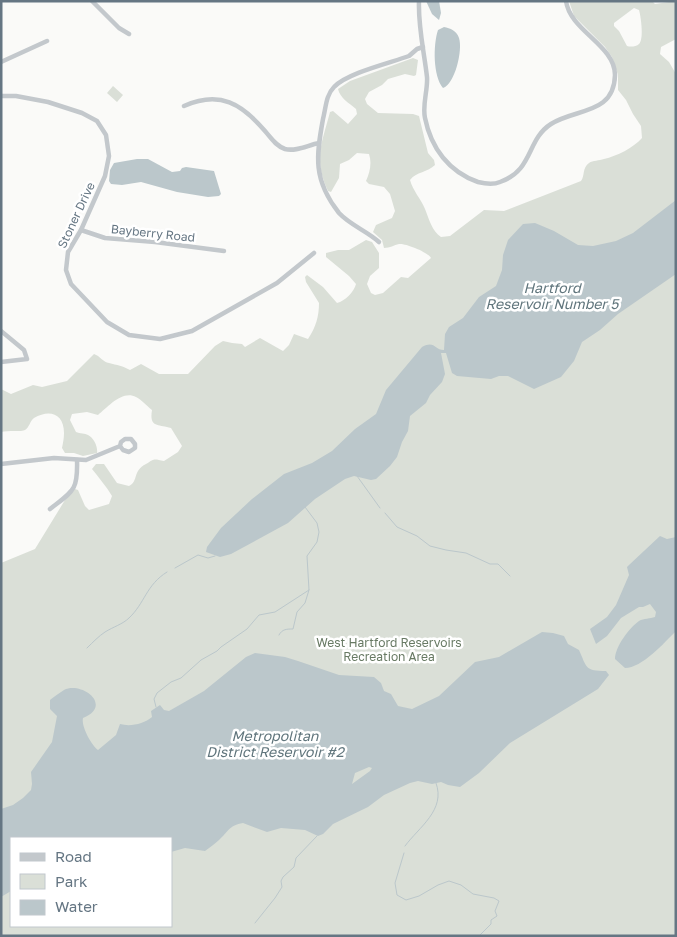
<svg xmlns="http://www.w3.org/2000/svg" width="677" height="937" viewBox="0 0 677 937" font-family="'Golos Text',sans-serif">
	<rect width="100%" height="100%" fill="#fafaf8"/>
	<g fill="#dadfd7" fill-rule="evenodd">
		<path d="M569 1H652L655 4 676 1V39L661 47 660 54 669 62 676 74V936H1V563L35 549 65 500 75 489 78 490 85 506 89 510 109 504 112 496C106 486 99 478 92 469L96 464H104L117 483 129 486C139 481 132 471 146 464 155 458 154 459 164 461L178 452 182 446 171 428C158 424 149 428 152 410 147 406 142 400 136 397 122 390 108 407 98 415L87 412 72 414 70 420 76 432C80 434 85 433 88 435 94 438 98 447 97 453L83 456 74 453H65L62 448C63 443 64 438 64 433 64 413 49 409 34 418 30 421 29 428 25 430 22 432 8 430 1 432V389L11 394 33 385 42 387 67 381 94 354C100 356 103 362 109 363 117 365 123 366 130 370L141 364 159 374H188L215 346 223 341 232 343 242 344 245 347 260 338 283 351 289 345 294 334 308 339C316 327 319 316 319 303L306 282 305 277 307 275 323 287 337 303C345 301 354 292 356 284L349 276 326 257V253L338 250H349L366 240 372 242 379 253V268L370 276 367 284 371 293 375 295 383 293 401 277 408 278 431 258C428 252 405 243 399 244 394 245 390 248 384 248L382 240 373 232 376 225 392 218 395 211 390 194 384 187 369 184 366 181C370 172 372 163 369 154L357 153 349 160 340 164 339 178 331 192 328 191C313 159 322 143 330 112L333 111 348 124 357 114 356 109C349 103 340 98 338 89L350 81 413 58 418 60 416 75 414 76 405 74 388 79 382 85 369 92 365 99 367 104 378 113 413 114 419 116 428 153 434 160 435 165C428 172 416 172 410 180 413 191 421 199 425 209 429 219 432 231 441 237L450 236 484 210 504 211 581 181C585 176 582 168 589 163 593 160 599 161 604 159 617 156 633 148 642 138L641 126 633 114 626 100 618 90V75L612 57 605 47 574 16ZM634 8 639 10C641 17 644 39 639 44 636 47 630 47 627 46L619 31 614 26V23ZM11 838H171V926H11Z"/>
		<path d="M113 86 123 95 117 102 107 93Z"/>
	</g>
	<g fill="#bbc7cb" fill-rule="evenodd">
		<path d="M426 1H439L441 13 439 20 432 14Z"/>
		<path d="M444 27C450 28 457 31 459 38 463 50 455 84 443 88 433 76 433 45 438 30Z"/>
		<path d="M137 159H148L172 172 180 171 182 168 186 167 214 171 221 194 219 196 208 197 177 192 141 182 122 185 111 184 109 181 110 170 114 163Z"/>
		<path d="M676 200V274L618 314 600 330 582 342 574 361 561 377 534 389 508 376H499L491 379 457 376 452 373 446 353H441L445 374 442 382 430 395 426 403 410 416 408 431 402 442 397 457 390 466 376 479 371 480 354 476 345 479 315 499 288 523 231 554 220 557 206 552 207 547 221 528 252 499 284 474 312 463 332 451 355 429 376 414 386 390 422 347C435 340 434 350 444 350L445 334 449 327 463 318 479 297 496 286 502 270 503 255 508 240 523 224 535 223 554 231 578 245 593 246 616 241 633 233Z"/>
		<path d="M660 536 667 539 676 537V631C664 643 642 668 625 668L615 659C615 647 629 628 639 621 644 618 650 619 655 617L656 612 650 604 643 607H639L621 618 607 636 596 644 590 629 607 617 616 605 629 575 627 567 629 565Z"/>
		<path d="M542 632 553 633 564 636 568 644 579 650C587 668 585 671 606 671L609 675 598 689 510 743 479 773 460 787 448 785 441 782 432 784 418 781 410 783 384 795 368 807 333 824 323 834 318 836 305 830 281 828 267 832 243 823C229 825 228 832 219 840 215 844 210 847 205 851L185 848 171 852V838H11V891L1 897V809L13 805 23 798 31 790 32 784 31 772 52 742 57 716 50 709V700C54 697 59 693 64 690 81 681 114 705 83 718 81 726 91 745 98 750L116 735 120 724C130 727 144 724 152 717L151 711 160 705 164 710 169 711 204 691 246 657 255 653 285 657 298 661 339 675 374 677 381 683 384 691 391 694 398 706 412 709 439 696 475 662 499 657ZM369 767 372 768 370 771 352 784 355 773Z"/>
	</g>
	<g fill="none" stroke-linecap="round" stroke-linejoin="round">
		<g stroke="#bbc7cb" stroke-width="1">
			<path d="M357 476 380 508"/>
			<path d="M385 513 397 527 417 536 430 546 446 550 466 553 490 564H498L510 576"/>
			<path d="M175 568 198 555 208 558 215 556"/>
			<path d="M279 635C282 629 287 629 293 629L297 612 305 603 309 590"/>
			<path d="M87 648C93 642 99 636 105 632 113 627 123 624 129 618 145 603 146 585 167 572"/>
			<path d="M156 707 154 699 157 693 171 682 181 678 201 660 217 651 221 647 247 629 259 615 275 612 309 590 307 556 317 542 319 532 317 523 305 507"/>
			<path d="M405 846C419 827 446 810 436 783"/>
			<path d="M404 853 395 883 397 895 406 900 419 896 438 885 449 881 461 885 473 894 494 898 499 901 495 911 497 916 491 920V924L479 936"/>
			<path d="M255 923 275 898 282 887 281 881 283 877 294 867 296 858 317 836"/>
		</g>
		<g stroke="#c3c8cc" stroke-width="4.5">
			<path d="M92 1 119 28 129 34"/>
			<path d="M419 1C418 27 424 51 427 77 428 90 422 105 425 118 431 148 449 172 478 182 486 184 493 185 500 182 534 170 526 140 551 124 576 108 614 115 615 75 615 45 570 31 566 1"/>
			<path d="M1 62 47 41"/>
			<path d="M1 96H16L48 102 82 113 97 121 106 135 109 156 105 176 81 230 68 252 66 270 71 284 107 322 129 335 160 339 192 331 277 283 314 253"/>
			<path d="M184 106C220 90 242 104 265 131 271 138 276 146 285 149 296 152 308 145 319 143"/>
			<path d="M81 230 105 238 155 242 224 251"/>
			<path d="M379 242C367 231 350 225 339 213 313 180 316 157 323 119 326 107 326 95 334 87 347 73 390 63 409 56L417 49 423 47"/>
			<path d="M1 331 24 350 27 359 1 362"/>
			<path d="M1 464 54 458 86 460 120 446 121 442 125 439H131L135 444V448L129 452 123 450 120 446"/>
			<path d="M50 509C73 491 78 491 77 460"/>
		</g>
	</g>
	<g text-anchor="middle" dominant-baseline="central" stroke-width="5" stroke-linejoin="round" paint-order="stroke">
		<g font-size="12" fill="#657683" stroke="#fff">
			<text transform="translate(76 215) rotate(-65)">Stoner Drive</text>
			<text transform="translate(153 233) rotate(6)">Bayberry Road</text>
		</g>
		<g font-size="12" fill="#687a64" stroke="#fff">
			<text x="389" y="642">West Hartford Reservoirs<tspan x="389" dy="14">Recreation Area</tspan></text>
		</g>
		<g font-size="14" font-style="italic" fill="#60757c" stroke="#fff">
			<text x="552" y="287">Hartford<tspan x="552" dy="16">Reservoir Number 5</tspan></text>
			<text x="275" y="735">Metropolitan<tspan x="275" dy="16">District Reservoir #2</tspan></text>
		</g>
	</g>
	<rect width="677" height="937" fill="none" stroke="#657683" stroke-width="5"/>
	<rect x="10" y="837" width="162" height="90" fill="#ffffff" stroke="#c1c8cd"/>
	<rect x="20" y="853" width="25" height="8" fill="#c3c8cc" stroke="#c1c8cd"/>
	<text x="55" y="862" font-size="15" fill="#657683">Road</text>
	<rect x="20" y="874" width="25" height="15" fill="#dadfd7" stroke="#c1c8cd"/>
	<text x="55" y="887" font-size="15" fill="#657683">Park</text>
	<rect x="20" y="900" width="25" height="15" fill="#bbc7cb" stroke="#c1c8cd"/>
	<text x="55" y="912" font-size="15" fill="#657683">Water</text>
</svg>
